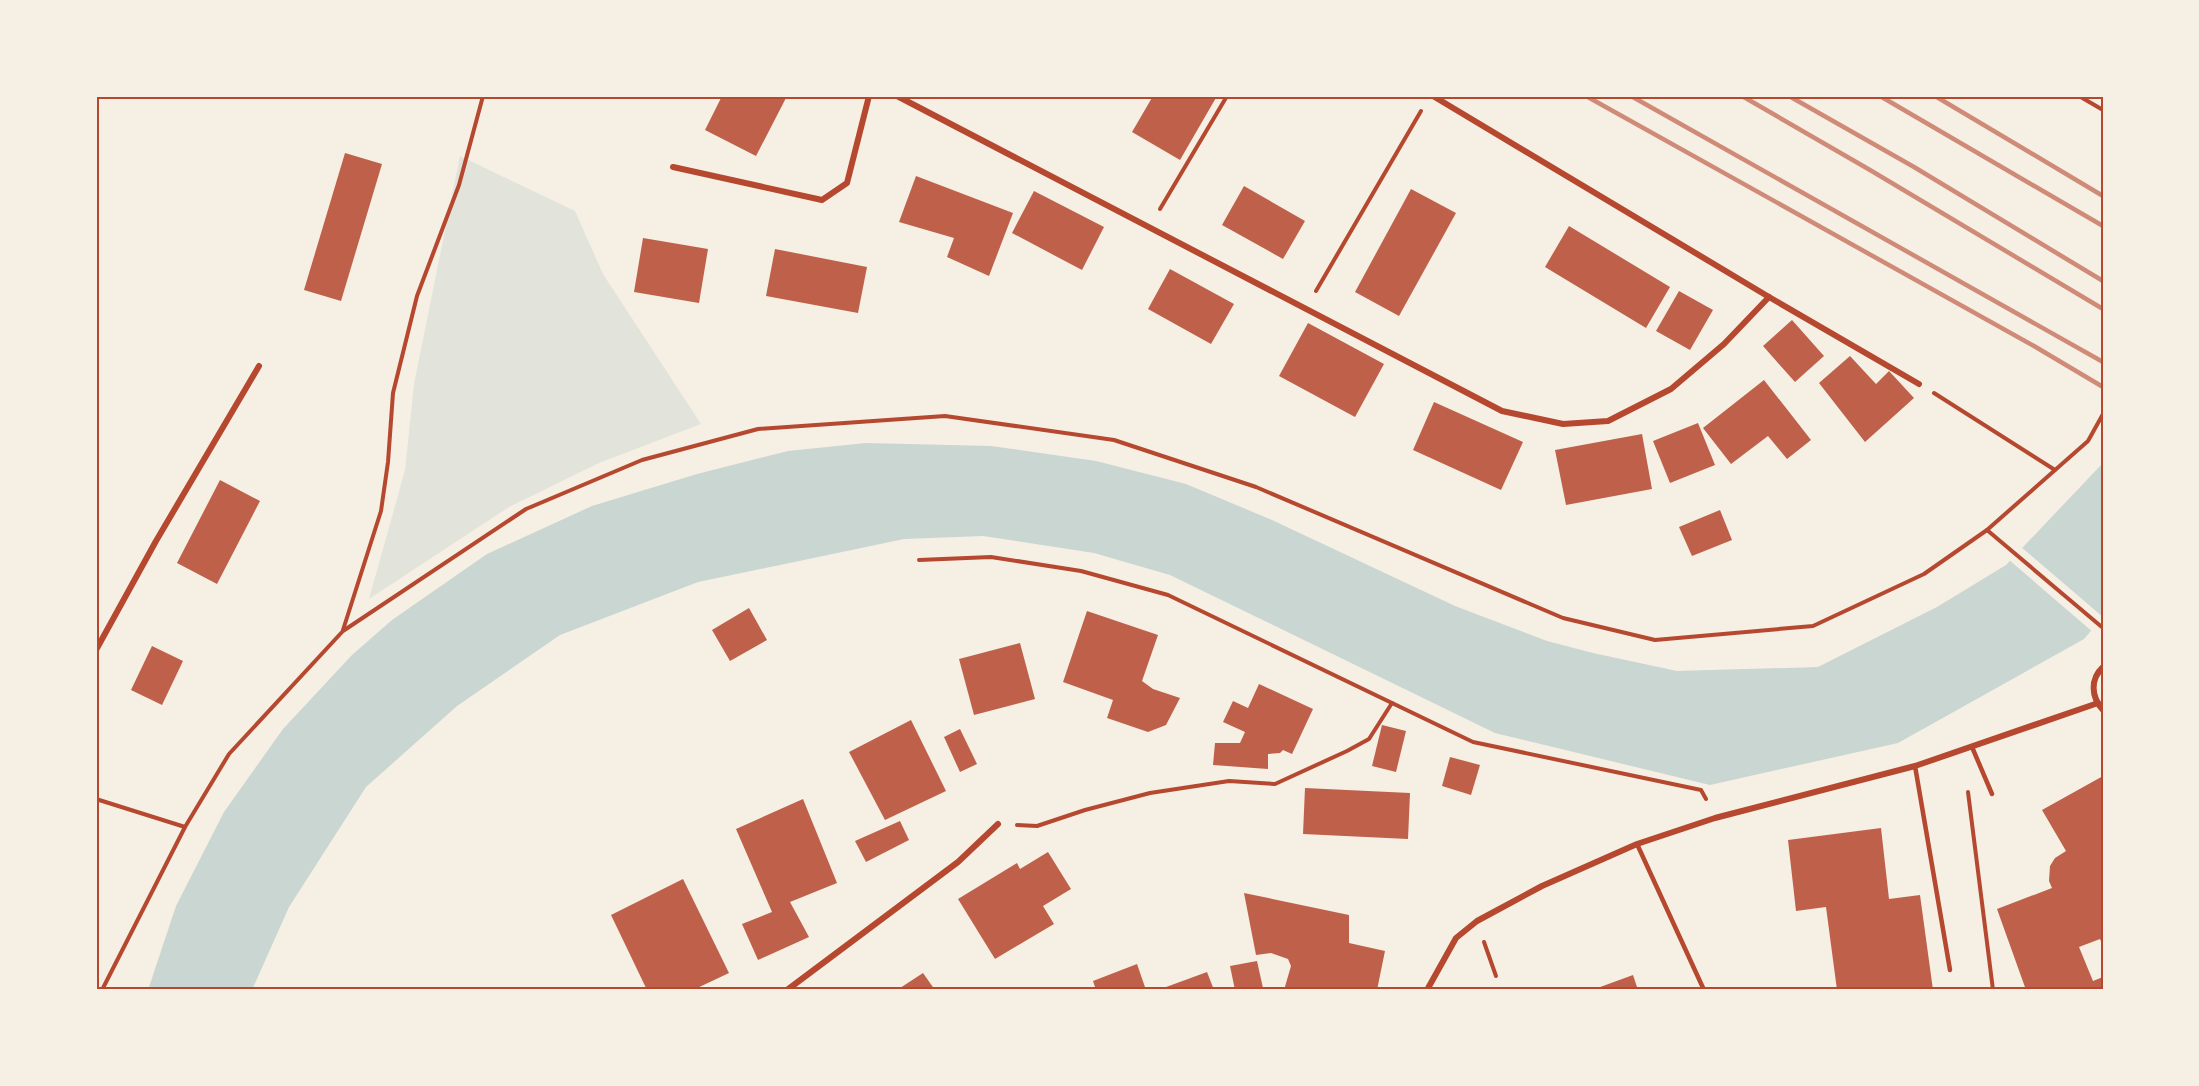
<svg xmlns="http://www.w3.org/2000/svg" width="2199" height="1086" viewBox="0 0 2199 1086" font-family="'Fira Sans Condensed',sans-serif">
	<rect width="100%" height="100%" fill="#f6efe4"/>
	<path fill="#e2e4dc" d="M460 156 575 211 603 274 701 424 599 463 509 507 369 599 405 470 414 384Z"/>
	<path fill="#c9d6d2" d="M866 443 991 446 1096 461 1186 484 1272 520 1455 606 1547 641 1593 653 1677 671 1818 667 1937 607 2006 565 2103 463V617L2084 639 1898 743 1710 785 1495 733 1170 575 1094 553 983 536 904 539 698 582 560 635 457 706 366 787 289 907 252 990H148L176 906 224 812 283 729 352 655 392 620 487 554 592 506 697 474 788 451Z"/>
	<path fill="#f6efe4" d="M2020 546 2103 617V622L2094 633 2008 559Z"/>
	<g fill="#bf614a">
		<path d="M722 96H787L756 156 705 130Z"/>
		<path d="M1153 96H1217L1180 160 1132 132Z"/>
		<path d="M345 153 382 164 341 301 304 290Z"/>
		<path d="M916 176 1013 213 989 276 947 257 954 238 899 222Z"/>
		<path d="M1244 186 1305 221 1283 259 1222 225Z"/>
		<path d="M1411 189 1456 213 1399 316 1355 292Z"/>
		<path d="M1034 191 1104 227 1082 270 1012 233Z"/>
		<path d="M1569 226 1670 287 1646 328 1545 267Z"/>
		<path d="M643 238 708 249 699 303 634 292Z"/>
		<path d="M775 249 867 267 858 313 766 296Z"/>
		<path d="M1170 269 1234 304 1211 344 1148 309Z"/>
		<path d="M1679 291 1713 310 1690 350 1656 331Z"/>
		<path d="M1792 320 1824 356 1795 382 1763 346Z"/>
		<path d="M1308 323 1384 364 1355 417 1279 376Z"/>
		<path d="M1850 356 1876 384 1889 371 1914 398 1865 442 1819 383Z"/>
		<path d="M1764 380 1811 440 1787 459 1768 436 1731 464 1703 428Z"/>
		<path d="M1434 402 1523 442 1501 490 1413 450Z"/>
		<path d="M1698 423 1715 465 1670 483 1653 441Z"/>
		<path d="M1642 434 1652 489 1566 505 1555 450Z"/>
		<path d="M220 480 260 501 217 584 177 563Z"/>
		<path d="M1720 510 1732 540 1692 556 1679 527Z"/>
		<path d="M749 608 767 640 730 661 712 630Z"/>
		<path d="M1087 611 1158 635 1142 681 1153 689 1180 698 1166 725 1148 732 1107 718 1113 700 1063 682Z"/>
		<path d="M1020 643 1035 699 974 715 959 659Z"/>
		<path d="M152 646 183 661 162 705 131 690Z"/>
		<path d="M1259 684 1313 709 1292 754 1283 750 1280 753 1268 754V769L1213 765 1215 743H1240L1245 732 1223 722 1233 701 1248 708Z"/>
		<path d="M911 720 946 791 885 820 849 752Z"/>
		<path d="M1382 725 1406 731 1396 772 1372 766Z"/>
		<path d="M960 729 977 764 960 772 944 737Z"/>
		<path d="M1450 757 1480 765 1471 795 1442 786Z"/>
		<path d="M2103 776V946L2100 939 2079 947 2093 981 2103 977V990H2026L1997 909 2052 888 2049 881 2050 866 2055 858 2066 851 2042 810Z"/>
		<path d="M1305 788 1410 793 1408 839 1303 834Z"/>
		<path d="M803 799 837 883 790 902 809 937 758 960 742 924 772 912 736 829Z"/>
		<path d="M900 821 909 840 866 862 855 841Z"/>
		<path d="M1881 828 1889 899 1920 895 1933 990H1837L1826 907 1796 911 1788 840Z"/>
		<path d="M1048 852 1071 889 1043 906 1054 924 995 959 958 899 1017 863 1020 869Z"/>
		<path d="M683 879 729 973 693 990H647L611 915Z"/>
		<path d="M1244 893 1349 915V943L1385 951 1377 990H1284L1291 966 1288 959 1271 953 1256 955Z"/>
		<path d="M1257 961 1263 988 1235 990 1230 966Z"/>
		<path d="M1137 964 1146 990H1096L1093 981Z"/>
		<path d="M1207 972 1214 990H1158Z"/>
		<path d="M923 973 935 990H897Z"/>
		<path d="M1633 975 1638 990H1592Z"/>
	</g>
	<g fill="none" stroke-linecap="round" stroke-linejoin="round">
		<g stroke="#b5482f" stroke-width="4">
			<path d="M2079 96 2103 110"/>
			<path d="M1160 209 1227 96"/>
			<path d="M1316 291 1421 111"/>
			<path d="M1934 393 2055 470"/>
			<path d="M1987 530 2103 628"/>
			<path d="M919 560 991 557 1081 571 1168 595 1473 742 1701 790 1706 799"/>
			<path d="M343 630 381 511 388 462 393 393 417 296 459 185 483 96"/>
			<path d="M1968 792 1993 990"/>
			<path d="M96 799 185 827"/>
			<path d="M1017 825 1037 826 1085 810 1150 793 1229 781 1275 784 1347 751 1369 739 1392 703"/>
			<path d="M1484 942 1496 976"/>
			<path d="M102 990 185 827 229 754 343 631 526 509 642 460 758 429 945 416 1114 440 1256 487 1563 618 1655 640 1813 626 1924 574 1987 530 2088 441 2103 414"/>
		</g>
		<g stroke="#b5482f" stroke-width="4.5">
			<path d="M1972 747 1992 794"/>
			<path d="M1915 766 1950 970"/>
			<path d="M1637 844 1704 990"/>
		</g>
		<g stroke="#b5482f" stroke-width="6">
			<path d="M897 96 1502 411 1563 424 1608 421 1671 389 1724 344 1769 297"/>
			<path d="M1433 96 1769 297 1919 384"/>
			<path d="M673 167 822 200 847 183 869 96"/>
			<path d="M96 650 156 541 259 366"/>
			<path d="M2103 667C2090 679 2091 697 2103 710"/>
			<path d="M787 990 958 862 998 824"/>
			<path d="M1427 990 1456 938 1477 921 1542 886 1637 844 1715 818 1915 766 2098 703"/>
		</g>
		<g stroke="#cf8b77" stroke-width="4.5">
			<path d="M1586 96 2034 346 2103 387"/>
			<path d="M1631 96 2103 362"/>
			<path d="M1742 96 1870 170 2103 309"/>
			<path d="M1789 96 1914 167 2103 281"/>
			<path d="M1880 96 2103 226"/>
			<path d="M1935 96 2103 196"/>
		</g>
	</g>
	<rect width="2199" height="1086" fill="none" stroke="#f6efe4" stroke-width="195"/>
	<rect x="98" y="98" width="2004" height="890" fill="none" stroke="#b5482f" stroke-width="2"/>
</svg>
